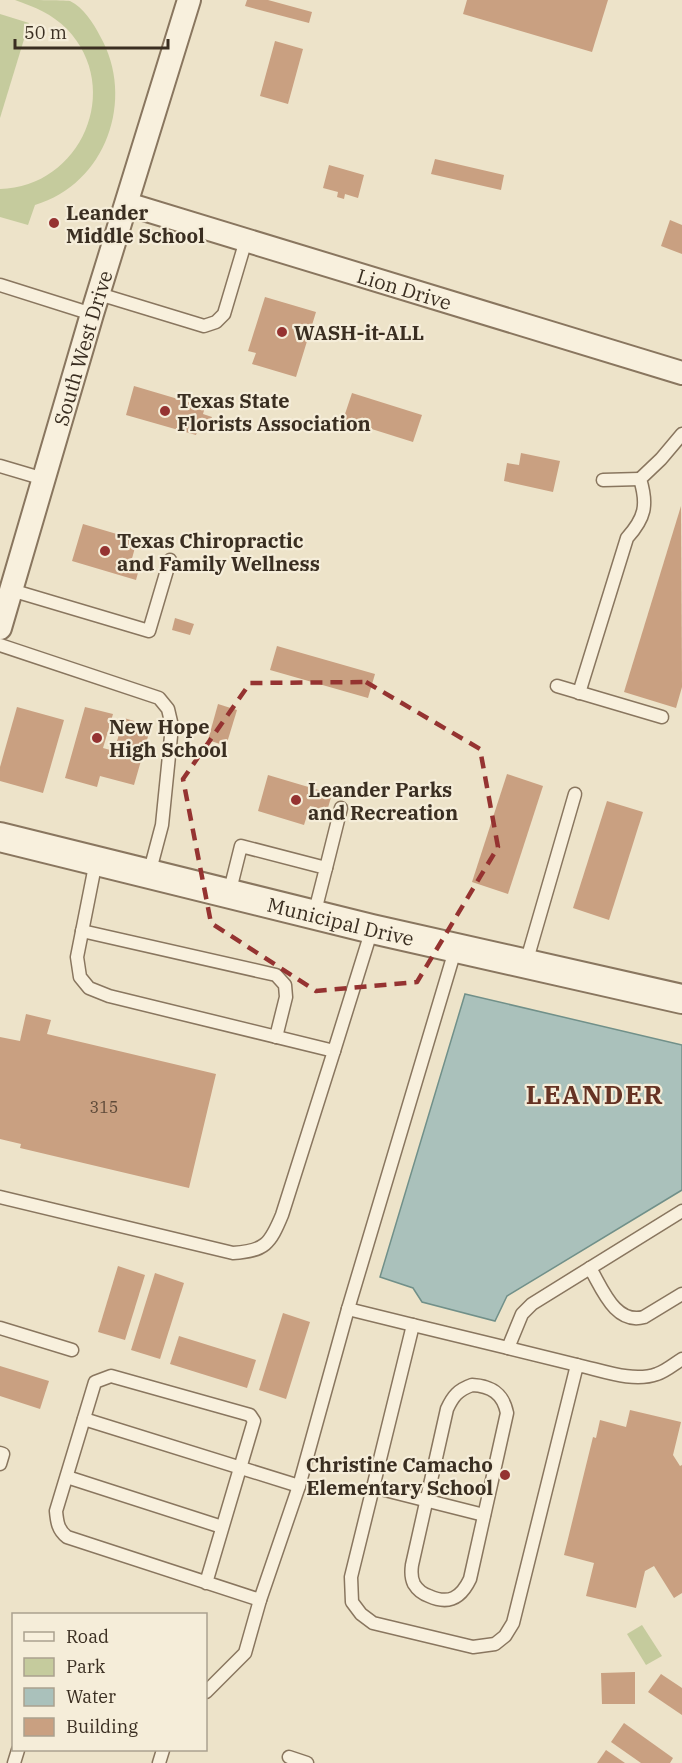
<svg xmlns="http://www.w3.org/2000/svg" width="682" height="1763" viewBox="0 0 682 1763" font-family="'IBM Plex Serif',serif">
	<rect width="100%" height="100%" fill="#ede3c9"/>
	<g fill="#c5cb9d">
		<path d="M15 0C26 0 63 0 70 1 83 7 94 24 100 36 136 99 106 184 35 205L28 225 0 217V189C81 187 124 89 67 29 52 14 35 7 15 0Z"/>
		<path d="M0 14 29 23 0 118Z"/>
		<path d="M642 1625 662 1656 646 1665 627 1634Z"/>
	</g>
	<path fill="#aac1bb" stroke="#719089" stroke-width="1.5" d="M465 994 682 1045V1190L507 1296 495 1321 422 1302 413 1288 380 1277Z"/>
	<g fill="#c9a081">
		<path d="M247 0H268L312 12 309 23 245 6Z"/>
		<path d="M467 0H608L592 52 463 14Z"/>
		<path d="M275 41 303 49 288 104 260 96Z"/>
		<path d="M435 159 504 175 501 190 431 174Z"/>
		<path d="M329 165 364 175 358 198 345 194 344 199 337 197 338 192 323 188Z"/>
		<path d="M670 220 682 225V254L661 246Z"/>
		<path d="M265 297 316 312 296 377 252 364 256 353 248 351Z"/>
		<path d="M134 386 205 407 203 414 212 417 207 431 198 429 196 435 126 415Z"/>
		<path d="M352 393 422 415 413 442 343 420Z"/>
		<path d="M521 453 560 461 553 492 504 481 507 463 519 465Z"/>
		<path d="M681 506 682 687 676 708 624 692Z"/>
		<path d="M83 524 137 540 130 566 139 569 136 580 72 561Z"/>
		<path d="M175 618 194 624 190 635 172 630Z"/>
		<path d="M277 646 375 674 368 698 270 670Z"/>
		<path d="M218 704 237 710 226 746 208 740Z"/>
		<path d="M17 707 64 720 43 793 0 781V767Z"/>
		<path d="M85 707 113 714 103 748 114 751 124 718 151 726 134 785 100 776 97 787 65 778Z"/>
		<path d="M507 774 543 786 508 894 472 882Z"/>
		<path d="M268 775 332 794 327 811 310 806 304 825 258 811Z"/>
		<path d="M607 801 643 812 609 920 573 908Z"/>
		<path d="M26 1014 51 1020 47 1034 216 1074 189 1188 20 1148 21 1144 0 1139V1037L20 1041Z"/>
		<path d="M118 1266 145 1275 125 1340 98 1332Z"/>
		<path d="M155 1273 184 1283 160 1359 131 1350Z"/>
		<path d="M283 1313 310 1322 286 1399 259 1390Z"/>
		<path d="M179 1336 256 1360 247 1388 170 1364Z"/>
		<path d="M0 1366 49 1381 40 1409 0 1396Z"/>
		<path d="M630 1410 681 1422 673 1455 680 1466 682 1465V1593L674 1598 654 1566 645 1571 636 1608 586 1596 594 1563 564 1555 593 1437 596 1438 600 1420 626 1427Z"/>
		<path d="M635 1672V1704H602L601 1673Z"/>
		<path d="M661 1674 682 1688V1715L648 1692Z"/>
		<path d="M624 1723 673 1758 670 1763H641L611 1742Z"/>
		<path d="M606 1750 625 1763H597Z"/>
	</g>
	<g fill="none" stroke-linecap="round" stroke-linejoin="round">
		<g stroke="#89765f" stroke-width="15">
			<g id="service">
				<path d="M0 285 92 314"/>
				<path d="M99 294 204 326 216 322 224 314 246 240"/>
				<path d="M0 466 44 479"/>
				<path d="M603 480 640 479"/>
				<path d="M11 590 149 631 170 560"/>
				<path d="M0 645 159 698 168 709 172 726 162 825 149 874"/>
				<path d="M557 686 662 717"/>
				<path d="M579 693 627 538C645 518 648 505 640 479L661 459 682 434"/>
				<path d="M96 861 77 957 80 977 89 988 109 996 334 1051 372 929"/>
				<path d="M326 868 341 808"/>
				<path d="M229 894 241 846 326 868 314 915"/>
				<path d="M82 931 276 975 285 985 286 997 276 1037"/>
				<path d="M526 963 575 794"/>
				<path d="M0 1197 233 1253C265 1251 270 1244 282 1215L334 1051"/>
				<path d="M590 1268C602 1288 615 1325 644 1317L682 1294"/>
				<path d="M348 1309 413 1325 351 1577 352 1602 361 1614 373 1623 473 1647 495 1644 505 1636 513 1623 577 1365C601 1370 633 1383 657 1374 666 1371 674 1364 682 1359"/>
				<path d="M413 1325 508 1348 522 1314 532 1304 682 1211"/>
				<path d="M0 1328 72 1350"/>
				<path d="M508 1348 577 1365"/>
				<path d="M472 1385C491 1386 503 1393 507 1413L470 1579C461 1598 449 1605 429 1596 423 1594 417 1589 414 1584 411 1578 411 1572 412 1565L447 1409C453 1396 458 1390 472 1385Z"/>
				<path d="M84 1419 299 1486"/>
				<path d="M0 1453 3 1454 0 1464"/>
				<path d="M67 1477 222 1527"/>
				<path d="M373 1487 484 1515"/>
				<path d="M206 1583 254 1421 250 1415 111 1376 95 1382 56 1511C57 1522 58 1530 67 1537L260 1600"/>
				<path d="M206 1692 245 1653 260 1600 299 1486 348 1309 456 947"/>
				<path d="M289 1757 307 1763"/>
				<path d="M14 1763 18 1750"/>
				<path d="M159 1763 163 1750"/>
			</g>
		</g>
		<g stroke="#89765f" stroke-width="26">
			<g id="minor">
				<path id="s1" d="M127 204 682 373"/>
				<path id="s2" d="M0 628 92 314 189 0"/>
			</g>
		</g>
		<g stroke="#89765f" stroke-width="32">
			<g id="tertiary">
				<path id="s3" d="M0 837 372 929 682 999"/>
			</g>
		</g>
		<use href="#service" stroke="#f8f0dd" stroke-width="12"/>
		<use href="#minor" stroke="#f8f0dd" stroke-width="22"/>
		<use href="#tertiary" stroke="#f8f0dd" stroke-width="28"/>
	</g>
	<path fill="none" stroke="#953331" stroke-width="4.5" stroke-dasharray="12 8" stroke-linejoin="round" d="M366 682 480 749 498 847 417 982 316 991 211 923 183 779 250 683Z"/>
	<g fill="#953331" stroke="#f5edd9" stroke-width="2">
		<circle cx="54" cy="223" r="6"/>
		<circle cx="282" cy="332" r="6"/>
		<circle cx="165" cy="411" r="6"/>
		<circle cx="105" cy="551" r="6"/>
		<circle cx="97" cy="738" r="6"/>
		<circle cx="296" cy="800" r="6"/>
		<circle cx="505" cy="1475" r="6"/>
	</g>
	<g text-anchor="middle" dominant-baseline="central" stroke-width="4.5" stroke-linejoin="round" paint-order="stroke">
		<g font-size="16" fill="#5e4a39">
			<text x="104" y="1107">315</text>
		</g>
		<g font-size="20" font-weight="bold" fill="#3a2e21" stroke="#f5edd9" text-anchor="start">
			<text x="66" y="212">Leander<tspan x="66" dy="23">Middle School</tspan></text>
			<text x="294" y="332">WASH-it-ALL</text>
			<text x="177" y="400">Texas State<tspan x="177" dy="23">Florists Association</tspan></text>
			<text x="117" y="540">Texas Chiropractic<tspan x="117" dy="23">and Family Wellness</tspan></text>
			<text x="109" y="726">New Hope<tspan x="109" dy="23">High School</tspan></text>
			<text x="308" y="789">Leander Parks<tspan x="308" dy="23">and Recreation</tspan></text>
			<text x="493" y="1464" text-anchor="end">Christine Camacho<tspan x="493" dy="23">Elementary School</tspan></text>
		</g>
		<g font-size="20" fill="#3a2e21" stroke="#f5edd9">
			<text stroke="none"><textPath href="#s1" startOffset="290">Lion Drive</textPath></text>
			<text stroke="none"><textPath href="#s2" startOffset="292">South West Drive</textPath></text>
			<text stroke="none"><textPath href="#s3" startOffset="351">Municipal Drive</textPath></text>
		</g>
		<g font-size="26" font-weight="bold" letter-spacing="1.5" fill="#653223" stroke="#f5edd9">
			<text x="595" y="1094">LEANDER</text>
		</g>
	</g>
	<rect x="12" y="1613" width="195" height="138" fill="#f5edd9" stroke="#aaa18f" stroke-width="1.5"/>
	<rect x="24" y="1632" width="30" height="9" fill="#f8f0dd" stroke="#aaa18f" stroke-width="1.5"/>
	<text x="66" y="1643" font-size="18" fill="#3a2e21">Road</text>
	<rect x="24" y="1658" width="30" height="18" fill="#c5cb9d" stroke="#aaa18f" stroke-width="1.5"/>
	<text x="66" y="1673" font-size="18" fill="#3a2e21">Park</text>
	<rect x="24" y="1688" width="30" height="18" fill="#aac1bb" stroke="#aaa18f" stroke-width="1.5"/>
	<text x="66" y="1703" font-size="18" fill="#3a2e21">Water</text>
	<rect x="24" y="1718" width="30" height="18" fill="#c9a081" stroke="#aaa18f" stroke-width="1.5"/>
	<text x="66" y="1733" font-size="18" fill="#3a2e21">Building</text>
	<path d="M15 39v9h153v-9" fill="none" stroke="#3a2e21" stroke-width="3"/>
	<text x="24" y="39" font-size="18" fill="#3a2e21" stroke="#f5edd9" stroke-width="4.5" paint-order="stroke">50 m</text>
</svg>
